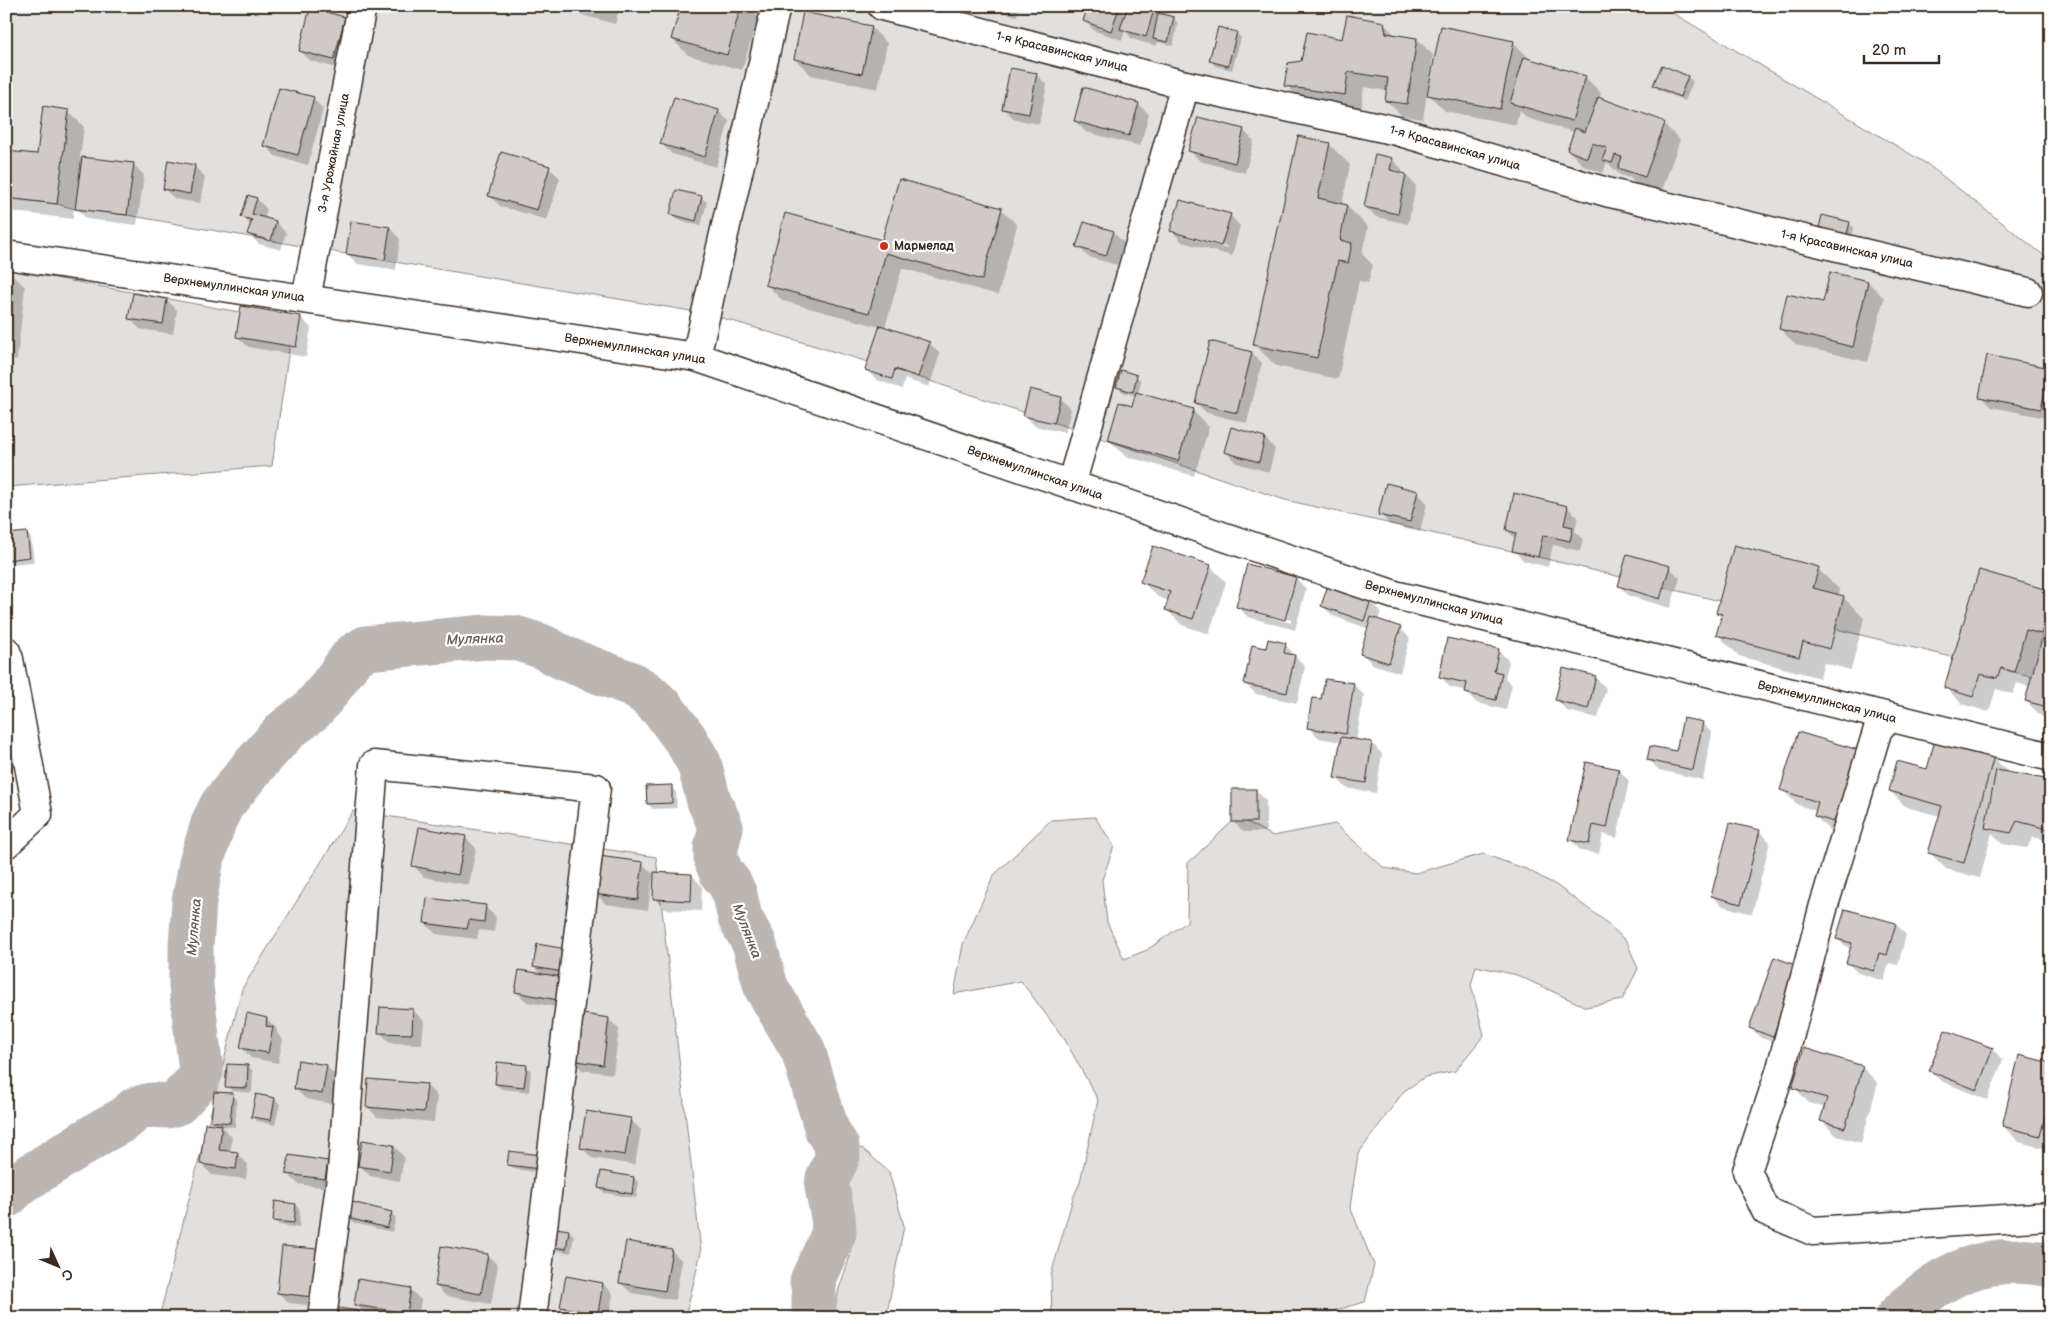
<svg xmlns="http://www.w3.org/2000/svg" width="2057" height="1324" viewBox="0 0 2057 1324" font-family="'Balsamiq Sans',sans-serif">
	<rect width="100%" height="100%" fill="#fff"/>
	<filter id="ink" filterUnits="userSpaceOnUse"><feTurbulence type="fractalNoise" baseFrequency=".02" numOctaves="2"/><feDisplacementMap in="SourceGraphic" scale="10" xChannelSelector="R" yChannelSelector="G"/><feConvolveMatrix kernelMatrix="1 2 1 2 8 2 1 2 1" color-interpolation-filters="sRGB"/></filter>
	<g filter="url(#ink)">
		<g fill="#e2e0de" stroke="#8e857e">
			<path d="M6 6H1661L1927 164 2051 261V681L1538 557 1285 500 918 377 709 314 346 254 127 215 75 209 57 204 6 198Z"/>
			<path d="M6 269 293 322 272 466 6 487Z"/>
			<path d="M353 811 656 857 701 1252 685 1318H159L242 989Z"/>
			<path d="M1095 817 1114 846 1102 880 1107 922 1124 959 1147 950 1187 922 1188 863 1237 817 1273 836 1335 824 1384 868 1416 873 1483 854 1526 869 1556 885 1605 921 1627 942 1638 969 1622 1000 1586 1007 1517 975 1476 966 1471 985 1484 1035 1455 1071 1425 1077 1404 1091 1358 1154 1350 1207 1374 1265 1365 1302 1308 1318H1052L1051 1275 1073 1198 1080 1182 1098 1100 1065 1040 1021 981 954 994 963 944 994 875 1051 820Z"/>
			<path d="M862 1148 889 1172 904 1226 886 1318H833L839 1289 851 1253 844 1211 839 1199 837 1185 840 1168 848 1154Z"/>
		</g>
		<g fill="#0003" fill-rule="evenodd">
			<path d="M560 6H620L615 24 564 10Z"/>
			<path d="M682 6H748L758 17 742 70 688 55 672 39Z"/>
			<path d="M977 6H1019L1017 16Z"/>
			<path d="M1089 6H1111L1118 9 1126 16 1134 11 1136 6H1162L1167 11 1166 16 1173 18 1178 23 1173 46 1158 42 1156 46 1132 39 1125 31 1122 40 1095 31 1084 21Z"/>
			<path d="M1500 6H1524L1523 11Z"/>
			<path d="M345 18 355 29 344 70 311 61 300 51Z"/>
			<path d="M1383 23 1396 36 1417 39 1433 55 1423 119 1402 116 1386 100 1387 91 1364 87 1361 110 1302 101 1286 85 1302 62 1343 40Z"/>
			<path d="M871 27 887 43 878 89 811 75 795 59Z"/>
			<path d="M1236 33 1241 38 1232 70 1215 66 1211 61Z"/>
			<path d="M1513 42 1529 58V60L1585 77 1601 93 1599 99 1664 124 1680 140 1661 193 1635 183 1629 177 1628 178 1620 175 1607 162 1603 173 1584 166 1568 150 1574 132 1527 118 1519 110 1516 125 1445 111 1427 93Z"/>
			<path d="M6 47 8 49V79H6Z"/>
			<path d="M1662 66 1688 77 1693 82 1685 101 1659 90 1654 85Z"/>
			<path d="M1036 74 1047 85 1039 124 1014 119 1004 109Z"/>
			<path d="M313 98 323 109 308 165 275 156 265 145Z"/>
			<path d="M1138 104 1149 114 1140 146 1086 132 1075 121Z"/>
			<path d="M68 111 84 127 80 158 133 164 144 175 137 225 87 219 74 206 73 219 14 212 6 204V152L38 156Z"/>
			<path d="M718 111 729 121 716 167 672 154 662 144Z"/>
			<path d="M1243 130 1254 141 1245 173 1200 161 1190 151Z"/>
			<path d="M1329 144 1350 165 1342 205 1347 206 1368 227 1362 254 1373 265 1368 283 1359 281 1338 379 1276 366 1255 345Z"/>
			<path d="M1376 156 1392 159 1402 169V174L1406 175 1416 186 1408 224 1376 217 1365 207Z"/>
			<path d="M194 166 205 177 200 203 175 199 164 189Z"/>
			<path d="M549 168 560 178 547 220 500 206 489 195Z"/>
			<path d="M677 191 702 198 707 202 701 226 676 219 671 214Z"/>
			<path d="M257 199 267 209 264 219 276 222 286 233 281 250 259 244 249 234 251 226 243 217Z"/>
			<path d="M1001 209 1017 225 998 295 902 268 885 328 929 343 940 354 929 387 905 379 902 389 877 380 866 370 880 327 783 301 767 285 883 241Z"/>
			<path d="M1230 215 1240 226 1232 256 1182 242 1172 231ZM1182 234 1228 247 1227 249 1182 236Z"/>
			<path d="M352 222 390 228 400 239 396 270 358 264 347 254Z"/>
			<path d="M1849 223 1854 228 1851 242 1825 236Z"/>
			<path d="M1113 232 1124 243 1117 265 1088 257 1078 246Z"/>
			<path d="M6 270 9 271 25 287 17 360 6 359Z"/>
			<path d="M1831 273 1868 282 1884 298 1868 362 1796 345 1780 329 1824 304Z"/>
			<path d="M167 300 177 310 173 334 140 329 130 319Z"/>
			<path d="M301 317 311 328 306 357 248 347 237 336Z"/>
			<path d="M1252 353 1262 363 1247 423 1207 413 1196 403Z"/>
			<path d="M2049 369 2051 371V419L1991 407 1980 396Z"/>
			<path d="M1136 376 1141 381 1138 394 1193 411 1209 427 1194 476 1125 456 1109 440 1132 408 1136 396 1123 392 1118 387Z"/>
			<path d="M1060 398 1071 409 1065 433 1035 426 1024 415Z"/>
			<path d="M1265 438 1275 449 1269 472 1236 463 1226 452Z"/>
			<path d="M1417 492 1427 503 1420 532 1390 525 1380 514Z"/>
			<path d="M1567 507 1578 517 1575 531 1583 539 1580 551 1553 545 1548 567 1524 561 1514 551 1516 539 1507 530Z"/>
			<path d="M26 533 31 538 34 562 10 564 6 560V535Z"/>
			<path d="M1210 566 1226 582 1209 634 1182 625 1166 609 1169 601 1158 597 1142 582Z"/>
			<path d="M1669 567 1680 578 1670 608 1629 596 1619 586Z"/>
			<path d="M1818 569 1840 590 1838 596 1843 597 1864 618 1851 670 1824 663 1820 678 1739 656 1718 635 1722 618 1717 612Z"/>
			<path d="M1296 578 1306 589 1295 630 1248 617 1237 606ZM1248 609 1291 620V623L1248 611Z"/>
			<path d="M2051 593V719L2042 717 2026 701 2030 687 2017 683 2013 694 1996 689 1989 712 1962 704 1946 688Z"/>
			<path d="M1370 601 1381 611 1378 621 1400 628 1410 638 1400 673 1372 664 1362 653 1369 629 1333 616 1322 606Z"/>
			<path d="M1285 644 1305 667 1297 703 1256 694 1245 684 1267 650Z"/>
			<path d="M1498 650 1509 661 1505 678 1512 685 1506 710 1477 703 1466 693 1467 691 1450 687 1440 676Z"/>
			<path d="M1595 677 1606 688 1598 718 1567 711 1557 700Z"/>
			<path d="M1326 680 1354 685 1364 695 1356 741 1372 743 1382 754 1376 793 1346 788 1336 777 1341 742 1319 738 1309 727 1322 701Z"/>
			<path d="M1702 723 1712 733 1703 780 1659 770 1649 760 1677 753Z"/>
			<path d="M1799 734 1856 839 1831 832 1815 816 1816 811 1798 805 1782 790Z"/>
			<path d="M1993 757 2009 773 2051 781V841L2033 837 2027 848 2002 844 1992 833 1980 878 1946 869 1930 853 1940 816 1906 807 1890 791 1928 770Z"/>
			<path d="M1619 770 1629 781 1617 838 1603 834 1599 854 1581 851 1571 840Z"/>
			<path d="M671 787 676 792 677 808 653 809 648 804Z"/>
			<path d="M1256 790 1266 801V832H1244L1233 822Z"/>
			<path d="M1759 831 1770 842 1752 914 1723 906 1712 896Z"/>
			<path d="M465 837 476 848 469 885 424 877 414 866Z"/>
			<path d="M642 863 653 874 648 910 606 904 595 893Z"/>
			<path d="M692 875 702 886 701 911 664 909 654 898Z"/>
			<path d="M485 907 496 917 494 932 479 930 477 939 436 934 425 923Z"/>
			<path d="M1896 924 1906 935 1898 965 1889 963 1884 981 1858 973 1847 963 1851 950 1837 939Z"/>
			<path d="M566 950 568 1009 527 1002 516 992 543 976 534 967Z"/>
			<path d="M1798 967 1784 1046 1761 1038 1750 1027Z"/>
			<path d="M413 1010 424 1021 422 1044 390 1043 380 1032Z"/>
			<path d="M267 1019 277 1029V1033L283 1039 278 1063 251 1058 241 1047Z"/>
			<path d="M608 1019 619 1029 613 1074 582 1070 572 1060Z"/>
			<path d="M1946 1031 1993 1050 2003 1060 1987 1100 1941 1081 1930 1071Z"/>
			<path d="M2051 1064V1150L2019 1142 2003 1126Z"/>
			<path d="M248 1066 253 1071 252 1093 232 1091 227 1086Z"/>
			<path d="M326 1066 337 1077 332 1104 306 1099 295 1089Z"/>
			<path d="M526 1066 531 1071 529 1092 501 1089 496 1084Z"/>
			<path d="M1862 1067 1878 1083 1861 1143 1837 1136 1821 1120 1825 1108 1809 1103 1794 1087Z"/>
			<path d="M426 1085 437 1096 434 1122 377 1117 367 1106Z"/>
			<path d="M232 1094 237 1099 235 1127 221 1126 232 1137 230 1153 237 1154 248 1164 246 1179 212 1175 201 1164 217 1126 212 1120Z"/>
			<path d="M275 1099 280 1104 275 1125 257 1121 252 1116Z"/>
			<path d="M630 1119 641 1130 635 1165 592 1158 582 1148Z"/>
			<path d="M394 1146 404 1157 400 1181 370 1176 360 1166Z"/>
			<path d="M546 1161 544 1173 514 1169 509 1164Z"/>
			<path d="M327 1162 338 1172 335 1189 298 1184 288 1174Z"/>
			<path d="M602 1173 634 1178 639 1183 636 1198 604 1193 599 1188Z"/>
			<path d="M296 1205 300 1210 299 1228 279 1225 274 1220Z"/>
			<path d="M391 1213 396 1218 392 1232 354 1223 349 1218Z"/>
			<path d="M569 1231 574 1236 571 1253 553 1250 548 1245Z"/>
			<path d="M627 1243 672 1251 682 1261 675 1300 631 1293 620 1282Z"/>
			<path d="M317 1251 323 1307 289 1303 278 1293Z"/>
			<path d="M487 1255 498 1265 491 1304 446 1296 436 1286Z"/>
			<path d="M603 1284 613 1294 609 1318 572 1317 561 1307Z"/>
			<path d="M410 1289 421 1300 418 1318H385L366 1315 355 1304Z"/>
			<path d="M333 1308 359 1312 364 1318H332Z"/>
		</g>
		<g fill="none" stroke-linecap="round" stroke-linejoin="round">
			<path stroke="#887e77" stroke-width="8" d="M6 1315 9 1318"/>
			<g stroke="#bcb6b3" stroke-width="45">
				<path d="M6 1196 21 1182 104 1130 123 1120 136 1109 151 1105 167 1106 177 1103 195 1084 201 1071 191 986V946L194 902 201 863 214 821 222 805 250 770 285 731 312 710 327 692 353 656 366 648 486 637 515 638 541 646 566 659 629 683 646 693 663 709 686 740 699 763 709 801 721 827 716 848V860L722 874 730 884 735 895 740 918 754 943 766 987 803 1050 827 1130 837 1147 838 1156 828 1178 827 1187 833 1217 834 1233 812 1281 814 1289V1318"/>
				<path d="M1897 1318C1940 1273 1988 1252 2051 1265"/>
			</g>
		</g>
		<g fill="#cfcac7" stroke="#3b2a1e">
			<path d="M681 6H741L727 55 671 39Z"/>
			<path d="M1088 6 1119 8 1111 31 1083 21Z"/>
			<path d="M1135 6H1155L1146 37 1120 29 1127 8 1134 10Z"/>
			<path d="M310 8 345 17 334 60 299 51Z"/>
			<path d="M803 12 872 26 862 74 794 59Z"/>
			<path d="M1158 13 1174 17 1168 42 1153 39Z"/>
			<path d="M1347 15 1384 22 1386 33 1417 38 1407 104 1385 101 1388 78 1348 72 1345 95 1284 86 1288 63 1301 61 1307 32 1342 39Z"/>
			<path d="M1441 26 1514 41 1500 109 1427 95Z"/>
			<path d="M1218 27 1237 32 1228 66 1209 61Z"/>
			<path d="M1524 57 1586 76 1572 121 1510 103Z"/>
			<path d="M1662 65 1688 76 1680 97 1653 85Z"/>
			<path d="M1010 68 1037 73 1029 114 1002 109Z"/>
			<path d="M1083 87 1139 103 1129 136 1074 121Z"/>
			<path d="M279 88 314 97 298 155 263 146Z"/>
			<path d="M674 97 719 110 705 157 660 144Z"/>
			<path d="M1598 97 1661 120 1665 123 1645 177 1618 168 1622 157 1615 155 1612 163 1602 160 1607 148 1592 143 1587 158 1567 150 1575 128 1585 132Z"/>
			<path d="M43 106 69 110 57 204 6 198V151L37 154Z"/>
			<path d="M1198 117 1244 129 1235 163 1188 151Z"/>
			<path d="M1298 136 1330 143 1318 198 1347 205 1340 240 1352 243 1348 263 1338 261 1317 358 1253 345Z"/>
			<path d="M501 152 550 166 537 210 488 196Z"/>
			<path d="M1375 154 1392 158 1390 170 1406 174 1398 214 1364 207Z"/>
			<path d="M82 157 134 163 127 215 75 209Z"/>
			<path d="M168 160 195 165 190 194 163 189Z"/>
			<path d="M899 179 1002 208 982 280 886 253 869 313 765 285 785 213 882 240Z"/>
			<path d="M676 190 702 196 696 221 670 214Z"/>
			<path d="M248 195 257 198 252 214 276 221 271 241 247 234 252 220 241 217Z"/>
			<path d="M1180 200 1231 214 1221 246 1170 231Z"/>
			<path d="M1822 215 1850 222 1846 238 1818 232Z"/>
			<path d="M351 221 390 227 385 260 346 254Z"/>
			<path d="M1084 222 1114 231 1106 256 1076 247Z"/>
			<path d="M6 269H9L6 301Z"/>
			<path d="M1830 272 1868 281 1853 347 1779 329 1787 294 1823 302Z"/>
			<path d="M133 293 167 299 163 324 128 319Z"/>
			<path d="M241 306 301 316 296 347 236 337Z"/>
			<path d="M880 325 930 342 918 377 895 369 892 379 865 370Z"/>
			<path d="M1210 341 1252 352 1237 413 1195 403Z"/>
			<path d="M1987 355 2050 368 2041 409 1979 397Z"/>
			<path d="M1121 370 1137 375 1133 392 1116 387Z"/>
			<path d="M1030 389 1061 397 1054 423 1023 416Z"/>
			<path d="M1136 392 1194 409 1178 461 1108 440 1119 402 1132 406Z"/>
			<path d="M1231 427 1265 437 1259 462 1224 452Z"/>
			<path d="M1386 483 1418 491 1410 522 1378 515Z"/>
			<path d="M1514 493 1568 506 1564 525 1573 527 1570 541 1543 535 1538 557 1512 551 1516 533 1506 530Z"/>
			<path d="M27 532 30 557 6 560V534Z"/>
			<path d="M1734 545 1819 567 1813 588 1844 596 1830 649 1803 642 1799 657 1716 635 1722 614 1716 613Z"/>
			<path d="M1153 546 1211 565 1193 619 1165 610 1170 592 1140 582Z"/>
			<path d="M1627 554 1670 566 1660 599 1618 586Z"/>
			<path d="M1247 564 1296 577 1285 620 1236 607Z"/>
			<path d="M1979 570 2051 591V602L2041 634 2026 630 2014 672 2001 668 1997 678 1980 674 1973 697 1944 688Z"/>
			<path d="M1328 585 1371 600 1364 621 1321 606Z"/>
			<path d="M1371 617 1401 627 1389 663 1360 654Z"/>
			<path d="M2044 631 2051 633V708L2025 701Z"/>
			<path d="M1447 638 1499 649 1494 671 1502 673 1496 700 1465 693 1467 683 1439 677Z"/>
			<path d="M1268 639 1286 643 1284 653 1295 655 1287 693 1244 684 1252 645 1266 648Z"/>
			<path d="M1563 668 1596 676 1588 709 1555 700Z"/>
			<path d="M1325 679 1354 683 1346 734 1307 728 1312 698 1321 699Z"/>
			<path d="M1683 718 1703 722 1693 770 1647 760 1650 746 1676 751Z"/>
			<path d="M1798 732 1862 751 1840 824 1814 816 1818 802 1780 790Z"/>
			<path d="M1341 737 1372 742 1366 783 1334 778Z"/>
			<path d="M1935 740 1994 756 1964 863 1928 853 1942 806 1889 791 1897 761 1927 769Z"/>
			<path d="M1586 762 1619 769 1607 828 1593 825 1589 844 1569 840Z"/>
			<path d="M1996 770 2051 780V830L2017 821 2011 833 1985 828Z"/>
			<path d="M672 785V803L647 804 646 786Z"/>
			<rect x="1232" y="789" width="24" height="33"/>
			<path d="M1730 823 1760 830 1741 904 1711 896Z"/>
			<path d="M419 827 466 836 458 875 412 866Z"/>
			<path d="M599 856 643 862 638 900 594 894Z"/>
			<path d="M654 872 692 874 691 901 653 899Z"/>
			<path d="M427 898 486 905 484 922 469 920 467 929 424 923Z"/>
			<path d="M1845 909 1896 923 1887 955 1879 953 1874 971 1846 963 1852 943 1836 939Z"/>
			<path d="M537 944 567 949 563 972 533 967Z"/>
			<path d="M1774 957 1798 966 1773 1037 1749 1028Z"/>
			<path d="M519 970 562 977 558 1000 515 992Z"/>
			<path d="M380 1007 413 1009 412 1034 378 1033Z"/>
			<path d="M247 1013 267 1018 266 1026 273 1027 268 1053 240 1048Z"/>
			<path d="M577 1013 609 1018 603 1065 571 1060Z"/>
			<path d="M1945 1030 1993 1048 1977 1090 1929 1071Z"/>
			<path d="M1804 1048 1863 1066 1845 1128 1820 1121 1827 1098 1792 1088Z"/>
			<path d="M2019 1055 2051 1063V1093L2040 1136 2002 1126Z"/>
			<path d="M298 1060 327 1065 322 1094 294 1089Z"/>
			<path d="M497 1062 527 1065 524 1087 495 1084Z"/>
			<path d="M227 1064 248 1065 247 1088 225 1087Z"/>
			<path d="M368 1079 427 1084 424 1112 366 1107Z"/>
			<path d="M214 1092 233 1093 230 1123 211 1121Z"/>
			<path d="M256 1094 275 1098 271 1120 251 1117Z"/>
			<path d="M586 1111 631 1118 625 1155 580 1148Z"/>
			<path d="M205 1123 222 1125 219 1150 238 1152 236 1169 200 1164Z"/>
			<path d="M362 1140 394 1145 390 1171 358 1166Z"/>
			<path d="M509 1151 541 1155 540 1169 507 1165Z"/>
			<path d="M289 1155 328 1161 325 1179 286 1174Z"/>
			<path d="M601 1171 634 1177 632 1194 598 1188Z"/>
			<path d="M275 1201 296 1204 294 1223 273 1221Z"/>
			<path d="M352 1202 392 1212 387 1228 348 1218Z"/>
			<path d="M550 1227 569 1230 566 1249 547 1246Z"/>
			<path d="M626 1241 672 1249 665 1291 619 1283Z"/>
			<path d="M282 1246 318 1249 313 1297 277 1293Z"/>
			<path d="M441 1246 488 1254 481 1294 435 1286Z"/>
			<path d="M566 1276 603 1283 598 1313 560 1307Z"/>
			<path d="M358 1279 411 1288 407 1313 354 1305Z"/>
			<path d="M332 1307 359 1311 358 1318H331Z"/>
		</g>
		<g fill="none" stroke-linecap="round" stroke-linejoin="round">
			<g stroke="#3b2a1e" stroke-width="31">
				<g id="minor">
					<path d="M882 6 1185 85 1397 131 1610 193 2028 292"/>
					<path d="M6 255 696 357 1395 595 2051 757"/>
					<path d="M306 299 362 6"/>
					<path d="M696 357 776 6"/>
					<path d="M1071 485 1185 85"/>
					<path d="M6 651 9 659 38 814 6 844"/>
					<path d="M1889 717 1878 729 1824 905 1780 1072 1747 1171 1766 1211 1813 1231 2051 1216"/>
					<path d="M322 1318 342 1170 374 765 596 788 532 1318"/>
				</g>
			</g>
			<use href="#minor" stroke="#fff" stroke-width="28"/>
		</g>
	</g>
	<circle fill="#c8321e" stroke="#fff" stroke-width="2" cx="884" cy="246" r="5"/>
	<g text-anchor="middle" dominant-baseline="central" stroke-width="4.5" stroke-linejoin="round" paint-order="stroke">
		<g font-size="12" fill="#3b2a1e" stroke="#fff">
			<text transform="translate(1062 52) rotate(14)">1-я Красавинская улица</text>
			<text transform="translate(1455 148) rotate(16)">1-я Красавинская улица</text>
			<text transform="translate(334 153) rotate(-79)">3-я Урожайная улица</text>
			<text transform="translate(1847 249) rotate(13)">1-я Красавинская улица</text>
			<text transform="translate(234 288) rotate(8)">Верхнемуллинская улица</text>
			<text transform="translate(635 349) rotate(9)">Верхнемуллинская улица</text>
			<text transform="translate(1035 473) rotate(19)">Верхнемуллинская улица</text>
			<text transform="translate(1434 603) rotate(15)">Верхнемуллинская улица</text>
			<text transform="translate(1827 702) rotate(14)">Верхнемуллинская улица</text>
		</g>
		<g font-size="12" font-weight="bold" fill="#3b2a1e" stroke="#fff" text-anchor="start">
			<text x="894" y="246">Мармелад</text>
		</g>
		<g font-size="14" font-style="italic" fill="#685b52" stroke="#fff">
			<text transform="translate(475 639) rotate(-2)">Мулянка</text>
			<text transform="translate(194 927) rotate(-85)">Мулянка</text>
			<text transform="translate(747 931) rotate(69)">Мулянка</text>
		</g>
	</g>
	<rect width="2057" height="1324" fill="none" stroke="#fff" stroke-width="25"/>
	<rect x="12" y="12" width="2032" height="1299" fill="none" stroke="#3b2a1e" stroke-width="2" filter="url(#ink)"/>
	<g transform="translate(58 1266) rotate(134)" stroke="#ffffff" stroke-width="4" paint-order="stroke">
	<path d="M0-4L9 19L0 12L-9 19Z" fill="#3b2a1e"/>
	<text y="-8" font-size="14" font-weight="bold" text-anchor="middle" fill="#3b2a1e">С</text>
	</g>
	<path d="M1864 55v8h75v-8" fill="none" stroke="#3b2a1e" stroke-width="2.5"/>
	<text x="1872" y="55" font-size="15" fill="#3b2a1e" stroke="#ffffff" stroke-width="4" paint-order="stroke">20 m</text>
</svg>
